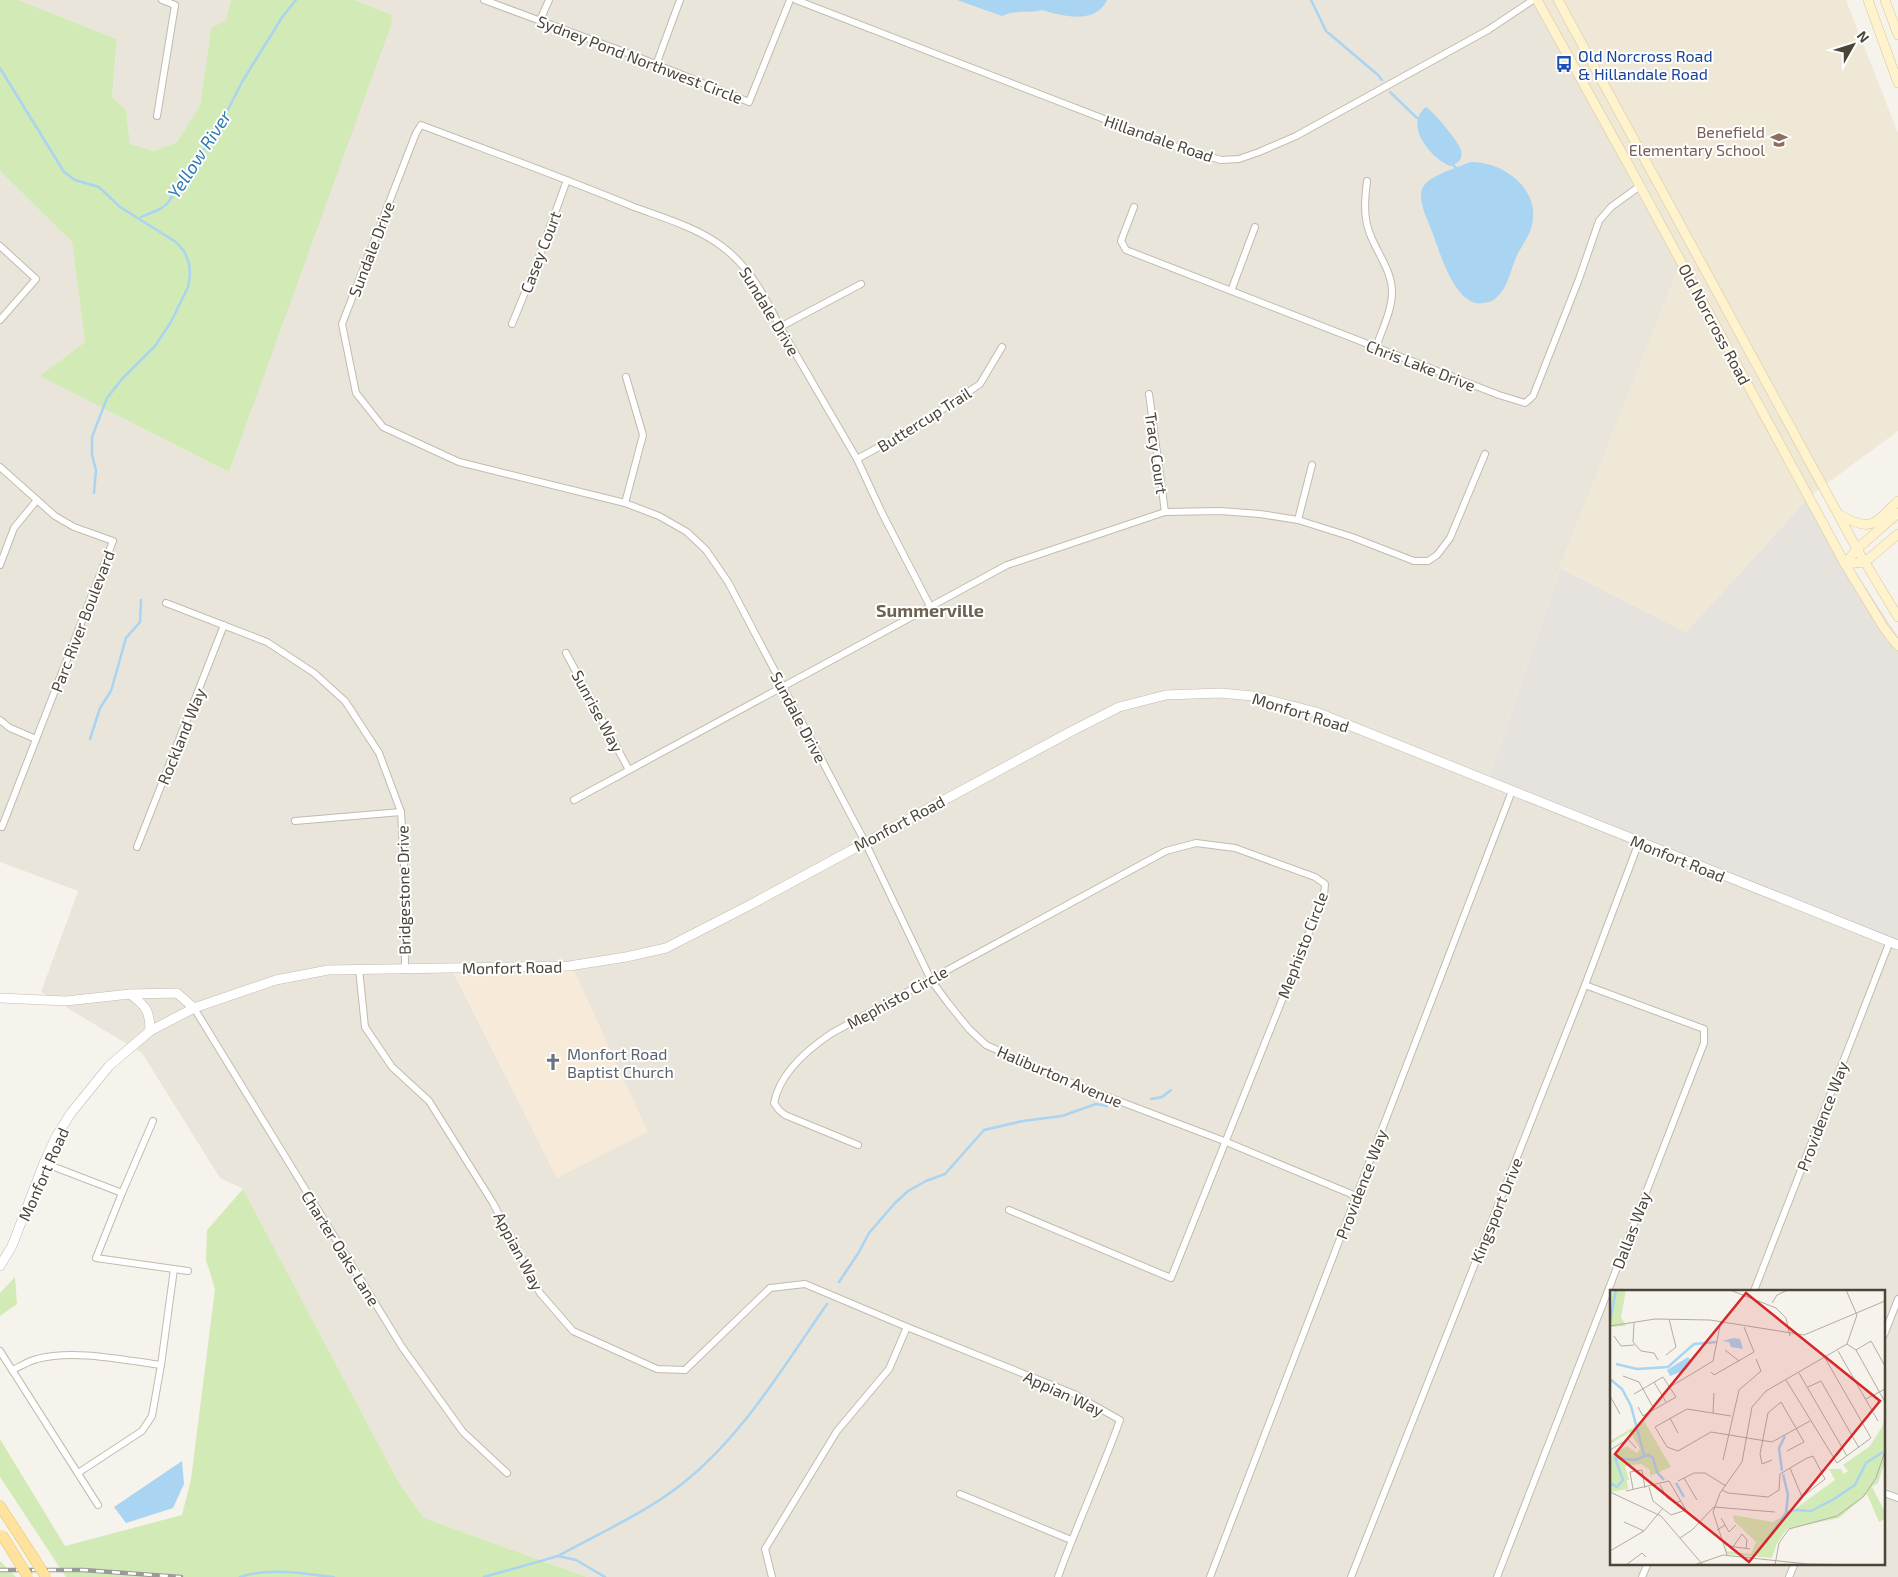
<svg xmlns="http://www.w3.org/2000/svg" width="1898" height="1577" viewBox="0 0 1898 1577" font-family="'Exo 2',sans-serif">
	<rect width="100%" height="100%" fill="#f6f3ec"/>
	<g fill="#eae5da" fill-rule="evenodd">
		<path d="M18 0H231L226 20 211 28 200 105 177 142 154 151 130 144 126 110 112 97 117 39Z"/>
		<path d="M355 0H1540L1681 262 1559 570 1486 786 1898 945V1577H587L424 1518 399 1483 243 1189 220 1178 142 1053 41 992 78 891 0 862V171L72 242 85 342 41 376 229 472 392 15ZM516 972 557 1178 454 973ZM1612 1291H1884V1563H1612Z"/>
	</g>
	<path fill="#f7ead8" d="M573 968 648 1132 557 1178 454 972H516Z"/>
	<path fill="#e6e2dd" d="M1810 496 1836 542 1898 637V945L1486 786 1560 568 1686 632Z"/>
	<path fill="#efe8d6" d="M1540 0H1846L1898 133V431L1810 496 1686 632 1560 568 1681 262Z"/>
	<g fill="#d2eab5">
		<path d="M0 0H18L117 39 112 97 126 110 130 144 154 151 177 142 200 105 211 28 226 20 231 0H355L392 15 391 25 229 472 40 376 85 342 72 242 0 171Z"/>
		<path d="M243 1189 399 1483 424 1518 587 1577H66L0 1477V1439L65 1546 182 1515 191 1479 215 1289 206 1260 207 1230Z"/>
		<path d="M15 1277 17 1304 0 1316V1293Z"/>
		<path d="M0 1561 16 1577H0Z"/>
	</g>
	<g fill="#a9d4f2">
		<path d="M957 0H1107C1096 25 1062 16 1042 10 1028 14 1017 9 1002 16Z"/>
		<path d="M1426 107C1434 112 1456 139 1460 148 1462 151 1462 157 1460 160 1458 163 1453 165 1450 166 1431 158 1403 125 1426 107Z"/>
		<path d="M1470 162C1500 161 1536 185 1533 218 1532 236 1521 244 1515 260 1510 272 1508 287 1497 297 1494 301 1489 302 1484 303 1456 309 1440 253 1433 234 1429 222 1416 200 1423 187 1430 175 1457 168 1470 162Z"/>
		<path d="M182 1461 184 1484 173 1508 126 1523 114 1507Z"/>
	</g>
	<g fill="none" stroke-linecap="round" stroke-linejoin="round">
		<g stroke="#a9d4f2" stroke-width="2.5">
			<path d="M1311 0 1326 31 1378 75 1382 80"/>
			<path d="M0 68 64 172 75 180 99 187 120 207 176 242 184 251 189 263 190 275 188 287 171 322 155 346 122 379 107 398 92 437V455L96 470 94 493"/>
			<path d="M1390 92 1417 118"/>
			<path d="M1453 165 1456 168"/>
			<path d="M141 217 160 209 167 204 219 127 242 82 283 16 296 0"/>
			<path d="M90 739 100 708 111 691 126 638 140 622 141 600"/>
			<path d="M1151 1099 1162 1097 1171 1090"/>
			<path d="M839 1282 859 1252 869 1233 895 1203 908 1191 926 1181 945 1174 984 1130 1023 1121 1062 1116 1096 1104 1107 1106"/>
			<path d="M558 1556C600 1533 645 1513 682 1484 743 1436 783 1367 827 1304"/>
			<path d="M240 1577C271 1567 303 1574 334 1577"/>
			<path d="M484 1577 558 1556 576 1560 605 1577"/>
		</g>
		<g stroke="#c2bbae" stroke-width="8">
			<g id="minor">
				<path d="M484 0 638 57 749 102 790 0"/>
				<path d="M796 0 1174 146 1221 160 1239 159 1259 152 1296 136 1488 30 1533 0"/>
				<path d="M540 20 549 0"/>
				<path d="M656 65 680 0"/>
				<path d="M157 116 175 5 162 0"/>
				<path d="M1367 181C1365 198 1363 217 1370 234 1377 253 1392 271 1392 292 1392 310 1382 330 1376 347"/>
				<path d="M1134 207 1121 241 1126 250 1499 395 1525 403 1533 396 1579 279 1599 221 1611 207 1640 186"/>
				<path d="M0 246 36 279 0 320"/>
				<path d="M1231 291 1255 227"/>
				<path d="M512 324 535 268 567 180"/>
				<path d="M780 327 861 284"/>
				<path d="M1149 394 1165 512"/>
				<path d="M857 459 921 424 980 384 1002 347"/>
				<path d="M0 467 55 516 74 527 113 541 2 827 0 826"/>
				<path d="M625 503 643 435 626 377"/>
				<path d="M1298 520 1312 465"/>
				<path d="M0 565 14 528 37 500"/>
				<path d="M166 603 267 642 314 673 345 701 379 753 401 812 404 864 405 970"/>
				<path d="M930 606 882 513 857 459 780 327C766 298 750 268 724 248 699 228 664 218 634 207 564 178 492 152 421 125L416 133 342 324 356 393 383 427 459 462 625 503 659 516 687 532 706 550 728 582 759 641 865 842 931 980 948 1003 969 1029 986 1045 1069 1082 1224 1141 1356 1196"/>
				<path d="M566 653 629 770"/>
				<path d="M0 720 10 728 36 739"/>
				<path d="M574 800 1007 565 1165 512 1220 511 1260 514 1298 520 1352 537 1414 561H1428L1437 555 1450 538 1485 454"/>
				<path d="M295 821 401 812"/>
				<path d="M137 847 224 625"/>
				<path d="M359 969 365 1027 392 1067 429 1101 493 1203 540 1293 573 1331 657 1369 685 1370 770 1288 805 1284 907 1327 1074 1394 1120 1420C1101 1473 1077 1524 1058 1577"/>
				<path d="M194 1008 402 1347 463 1432 507 1473"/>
				<path d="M858 1145 785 1115 779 1110 774 1103C780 1072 808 1049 832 1033L1166 851 1196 843 1235 848 1315 877 1325 884 1324 895 1171 1278 1009 1210"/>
				<path d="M44 1163 122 1193 153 1121"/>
				<path d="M122 1193 96 1258 188 1271"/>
				<path d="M1754 1291 1890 941"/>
				<path d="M1884 1335 1898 1299"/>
				<path d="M0 1351 98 1505"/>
				<path d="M161 1365 174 1269"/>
				<path d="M12 1370C20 1367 28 1361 37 1359 74 1349 123 1360 161 1365L152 1416 142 1431 78 1473"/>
				<path d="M1884 1493 1898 1498"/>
				<path d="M960 1494 1071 1540"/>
				<path d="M772 1577 765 1549 837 1431 889 1369 907 1327"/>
				<path d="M1210 1577 1512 791"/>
				<path d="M1351 1577 1585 985 1639 842"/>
				<path d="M1497 1577 1704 1043V1029L1585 985"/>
				<path d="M1642 1577 1648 1563"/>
				<path d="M1789 1577 1795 1563"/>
			</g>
		</g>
		<g stroke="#c2bbae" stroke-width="10">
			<g id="tertiary">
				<path d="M130 994C146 1006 150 1011 150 1031"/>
				<path d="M0 998 66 1001 130 994 177 993 194 1008"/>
				<path d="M0 1266 12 1246 44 1163 57 1135 71 1113 109 1066 150 1031 194 1008 276 980 328 970 569 966 626 957 666 948 748 906 1070 732 1119 707 1166 695 1220 693 1253 696 1316 712 1898 945"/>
			</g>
		</g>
		<g stroke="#d6c79b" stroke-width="10">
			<g id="secondary">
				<path d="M1537 0 1628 164 1845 564 1884 628 1898 646"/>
				<path d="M1558 0 1857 549 1898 617"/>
				<path d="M1868 0 1898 83"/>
				<path d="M1885 0 1898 35"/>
				<path d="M1840 515C1872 533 1874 524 1898 501"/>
				<path d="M1845 564 1857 549 1898 513"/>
				<path d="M1845 564 1865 562 1898 534"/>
			</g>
		</g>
		<g stroke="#e6c16a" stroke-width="11">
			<path id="primary" d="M0 1506 19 1535"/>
		</g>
		<use href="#minor" stroke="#fff" stroke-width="6"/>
		<use href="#tertiary" stroke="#fff" stroke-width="9"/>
		<use href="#secondary" stroke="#fff3cd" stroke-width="9"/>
		<use href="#primary" stroke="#ffe39c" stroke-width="10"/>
		<g stroke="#9a9a9a" stroke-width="4.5">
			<path id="rail" d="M0 1570H83L181 1577"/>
		</g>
		<use href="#rail" stroke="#fff" stroke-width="2.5" stroke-dasharray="8" stroke-linecap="butt"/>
		<g stroke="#e6c16a" stroke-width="11" stroke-linecap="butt">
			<g id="primary-bridge">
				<path d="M2 1535 28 1577"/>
				<path d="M19 1535 46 1577"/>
			</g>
		</g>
		<use href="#primary-bridge" stroke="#ffe39c" stroke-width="10"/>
	</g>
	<defs>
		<g id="bus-bare" transform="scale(1.35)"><path d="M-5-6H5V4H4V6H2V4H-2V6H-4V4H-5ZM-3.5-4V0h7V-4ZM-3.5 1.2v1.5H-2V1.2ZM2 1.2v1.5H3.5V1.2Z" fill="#1a4fb4" stroke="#fff" stroke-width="2.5" paint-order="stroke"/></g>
		<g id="school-bare" transform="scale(1.35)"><path d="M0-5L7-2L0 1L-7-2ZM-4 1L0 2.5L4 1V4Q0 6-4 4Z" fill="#8d6e63" stroke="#fff" stroke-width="2.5" paint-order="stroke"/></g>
		<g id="church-bare" transform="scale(1.35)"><path d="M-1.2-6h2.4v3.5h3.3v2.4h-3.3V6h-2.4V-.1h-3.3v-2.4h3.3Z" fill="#6b7280" stroke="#fff" stroke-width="2.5" paint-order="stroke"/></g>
	</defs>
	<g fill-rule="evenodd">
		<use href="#bus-bare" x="1564" y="64"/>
		<use href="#school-bare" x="1779" y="140"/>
		<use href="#church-bare" x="553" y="1062"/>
	</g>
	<g text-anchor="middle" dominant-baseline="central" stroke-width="4" stroke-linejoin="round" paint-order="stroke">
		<g font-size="16" fill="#164399" stroke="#fff" text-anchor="start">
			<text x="1578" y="55">Old Norcross Road<tspan x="1578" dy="18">&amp; Hillandale Road</tspan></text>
		</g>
		<g font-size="16" fill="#4b4439" stroke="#fff">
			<text transform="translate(640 59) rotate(21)">Sydney Pond Northwest Circle</text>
			<text transform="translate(1159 138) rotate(19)">Hillandale Road</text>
			<text transform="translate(371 249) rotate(-69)">Sundale Drive</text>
			<text transform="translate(540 252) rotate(-69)">Casey Court</text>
			<text transform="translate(770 311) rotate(59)">Sundale Drive</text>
			<text transform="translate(1715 324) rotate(62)">Old Norcross Road</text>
			<text transform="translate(1421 365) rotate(21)">Chris Lake Drive</text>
			<text transform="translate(924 419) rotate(-32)">Buttercup Trail</text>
			<text transform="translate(1157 453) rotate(82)">Tracy Court</text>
			<text transform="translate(82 621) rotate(-69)">Parc River Boulevard</text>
			<text transform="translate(598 711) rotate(62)">Sunrise Way</text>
			<text transform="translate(1301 712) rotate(17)">Monfort Road</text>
			<text transform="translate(799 717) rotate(62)">Sundale Drive</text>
			<text transform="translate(181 736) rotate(-68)">Rockland Way</text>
			<text transform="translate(899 823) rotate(-28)">Monfort Road</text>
			<text transform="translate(1678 858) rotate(22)">Monfort Road</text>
			<text transform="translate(403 890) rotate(-91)">Bridgestone Drive</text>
			<text transform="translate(1302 945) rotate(-69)">Mephisto Circle</text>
			<text transform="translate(512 967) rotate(-1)">Monfort Road</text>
			<text transform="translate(897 997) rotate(-29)">Mephisto Circle</text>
			<text transform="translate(1060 1076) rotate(23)">Haliburton Avenue</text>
			<text transform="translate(1822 1116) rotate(-69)">Providence Way</text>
			<text transform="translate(43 1174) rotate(-66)">Monfort Road</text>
			<text transform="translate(1361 1184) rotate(-69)">Providence Way</text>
			<text transform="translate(1496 1210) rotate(-68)">Kingsport Drive</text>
			<text transform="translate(1631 1230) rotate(-69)">Dallas Way</text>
			<text transform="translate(341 1248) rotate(58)">Charter Oaks Lane</text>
			<text transform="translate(519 1251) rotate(62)">Appian Way</text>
			<text transform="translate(1064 1393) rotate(25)">Appian Way</text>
		</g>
		<g font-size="16" fill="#785e54" stroke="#fff" text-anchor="end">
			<text x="1765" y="131">Benefield<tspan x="1765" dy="18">Elementary School</tspan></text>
		</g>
		<g font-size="16" fill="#5b616d" stroke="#fff" text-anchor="start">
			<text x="567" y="1053">Monfort Road<tspan x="567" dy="18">Baptist Church</tspan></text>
		</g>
		<g font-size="18" font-style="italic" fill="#2e7ab2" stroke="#fff">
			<text transform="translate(199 154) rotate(-57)">Yellow River</text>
		</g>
		<g font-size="18" font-weight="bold" fill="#6e6250" stroke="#fff">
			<text x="930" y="610">Summerville</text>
		</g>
	</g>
	<g transform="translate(1610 1290)">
		<rect width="275" height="275" fill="#f6f3ec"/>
		<path d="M2 0H16L11 27 16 36 0 37ZM275 125V171L268 193 262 197 275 222V229L269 232 257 204 229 228 177 239 167 253 162 268 116 264 115 250 117 261 141 264 146 252 124 231 123 225 163 232 182 221 225 190 219 179H231L234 184 238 181 233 175 260 156 272 137ZM34 131 61 177 40 186V180L31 174 15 176 19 190H17L18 199 1 202 0 166 17 156 27 163 30 159 20 142 0 154V151Z" fill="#d2eab5"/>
		<path d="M124 48 130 49 133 59 121 57 119 52 112 51ZM78 67 82 72 76 80 60 86 57 80Z" fill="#a9d4f2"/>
		<path fill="none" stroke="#a9d4f2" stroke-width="2.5" d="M0 31 6 0M6 74 27 79 58 77 84 54 107 52M0 89 12 99 21 116 34 165M172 181 169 158 175 146M0 193 7 197 13 190 5 168 25 170 38 165 43 168 47 182 54 190M66 193 74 207M176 223 185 220 201 221 224 209 245 195 256 173 273 162M155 253 176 223 178 205 173 184"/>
		<path fill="none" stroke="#b2ada4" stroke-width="1" d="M120 0 166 18 176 28 180 46M162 13 167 5 178 0M24 33 23 52 31 61M0 36 45 29 100 30 194 45 275 11M4 46 11 56 24 55M237 54 246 60 261 51 275 76M115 60 129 71M246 60 275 112M31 61 44 63 48 70M228 61 268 131M56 65 66 57 59 29M101 82 104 85 144 62 134 37M189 83 237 166M13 86 29 92 44 119M176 90 227 173 261 148 215 68M44 92 56 112M60 97 103 71 111 31M198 97 211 91 249 158M24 104 53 87 66 107 33 126 28 117M0 106 10 124M256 109 275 99M103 123 104 103M121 126 77 119 45 137 57 157 68 161 101 142 162 152 200 131M60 128 68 143M0 160 18 149 26 158M113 170 129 100 151 81 146 69M162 170 152 174 150 164 158 123 171 112 194 152 177 161M74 188 87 210M68 191 84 183H95L116 196M50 195 57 208 65 213 71 211M23 199 20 182 32 180 35 198M112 200 118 203 158 207 169 200 170 184 197 168 203 166 215 189 192 207 180 178M16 201 59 191 76 220 61 225 43 211 39 197M0 202 51 226 93 275M104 217 165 222M14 232 34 241M115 235 119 242 126 235M107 240 115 235 111 228M70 248 82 240 104 217M119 256 140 259M123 257 132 244 137 250 136 258M0 261 34 241 53 218M117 265 103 222 110 203 132 172 142 117 156 101 237 54 247 25 236 0M16 275 32 263 36 267M84 275 113 265 197 274 257 275M165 275 169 253 179 239 227 226 253 207 266 188 275 161"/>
		<path fill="#d62828" fill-opacity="0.15" stroke="#d62828" stroke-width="2.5" d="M136 3 270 111 139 272 5 164Z"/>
		<rect width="275" height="275" fill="none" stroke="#4b4439" stroke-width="2.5"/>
	</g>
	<g transform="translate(1853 45) rotate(51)" stroke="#ffffff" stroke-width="4" paint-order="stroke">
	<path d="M0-4L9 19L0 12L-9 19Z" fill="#4b4439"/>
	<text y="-8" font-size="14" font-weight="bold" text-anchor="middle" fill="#4b4439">N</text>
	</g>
</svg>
